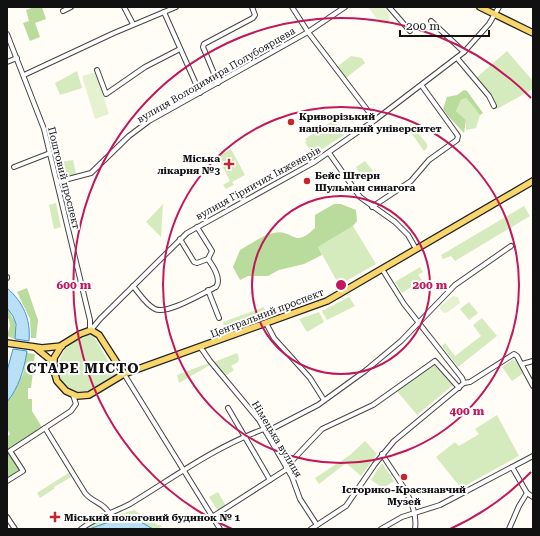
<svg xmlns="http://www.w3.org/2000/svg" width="540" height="536" viewBox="0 0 540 536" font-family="'Roboto Serif',serif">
	<rect width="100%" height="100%" fill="#fffdf5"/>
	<g fill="#d5ebbd">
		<path d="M507 51 533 81V89L497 109 490 95 476 78Z"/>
		<path d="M351 56 362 58 365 63 346 78 338 66Z"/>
		<path d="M77 71 82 88 60 95 55 83Z"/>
		<path d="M466 98 480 115 476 128 466 130V120L456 111 461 100Z"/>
		<path d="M334 120 344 135 313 155 305 142 307 141 305 139Z"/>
		<path d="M411 124 427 144V148L424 151 407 127Z"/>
		<path d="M231 149 245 175 232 182 234 185 226 189 223 185 230 181 217 156Z"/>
		<path d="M73 160 77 178 63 180 59 162Z"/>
		<path d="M365 161 373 171 363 179 356 167Z"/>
		<path d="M56 203 61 227 54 229 49 205Z"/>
		<path d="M163 204 161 237 146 222Z"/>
		<path d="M524 206 530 216 455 261 451 256 443 259 441 255Z"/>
		<path d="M353 226 376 264 339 285 318 247Z"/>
		<path d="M420 267 423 272 418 275 422 280 402 293 395 282Z"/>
		<path d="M349 297 355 306 327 320 322 311Z"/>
		<path d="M469 302 478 313 469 320 460 309Z"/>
		<path d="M264 307 265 310 261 311 259 317 225 330 223 322Z"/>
		<path d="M319 312 324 322 307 332 299 319Z"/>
		<path d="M482 318 497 336 458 367 442 346 445 343 455 356 481 336 473 325Z"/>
		<path d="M89 333 93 335 116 374C112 379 106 381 101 385 58 412 38 350 89 333Z"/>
		<path d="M237 353 239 358 238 362 231 366 234 370 227 375H225L214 362Z"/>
		<path d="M513 359 514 361 516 360 524 373 512 381 502 367Z"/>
		<path d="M209 363 210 365 179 383 177 375Z"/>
		<path d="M434 365 453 385 417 415 397 391Z"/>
		<path d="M497 415 519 456 461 488 436 457 455 442 459 446 479 434 475 429Z"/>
		<path d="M365 441 377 454 361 476 346 463 319 484 315 478 350 455Z"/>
		<path d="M382 463 394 481 383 488 371 480Z"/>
		<path d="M70 472 73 476 54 487 55 488 40 498 37 493Z"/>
		<path d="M218 492 226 506 218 511 209 497Z"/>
		<path d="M134 510 158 525H162L159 529H153L134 518 84 529 104 516 107 518Z"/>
	</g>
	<g fill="#b9dc9c">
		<path d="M34 7H42L46 19 35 23 40 37 30 41 23 23 29 21 26 10Z"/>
		<path d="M464 90 467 91 483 113 480 115 466 98 461 100 456 111 466 120 464 133 448 116 443 109 447 97 457 95Z"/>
		<path d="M334 204H341L356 210 357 221 353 226 318 247 322 255 304 264 279 270 268 276H248L240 280 233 267 240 250C250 244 262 236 273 233 294 228 293 250 315 228V215Z"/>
		<path d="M27 288 38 320 36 338H31L30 319 17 292Z"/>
		<path d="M7 308 15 322V339L7 336 10 326 9 319 7 318Z"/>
		<path d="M27 351 28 353 35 354 31 388H28V399H32V411L43 429 10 451 23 471 7 481V437L10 434 7 429V402L14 392 23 374Z"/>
	</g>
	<g fill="#e6f2cf">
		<path d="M368 7H384L390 15 389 21 385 24 380 23Z"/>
		<path d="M96 72 109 114 95 119 82 76Z"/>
		<path d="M453 296 458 297 460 303 448 312 444 313 440 309V306Z"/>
	</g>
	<g fill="#b9e0f7" stroke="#3f96cf">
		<path d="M7 288C23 302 31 319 29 341L15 339 16 324 13 316 7 308Z"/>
		<path d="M13 349 27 351C24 370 19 387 7 402V371Z"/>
		<path d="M134 518 153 529H89L109 522Z"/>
	</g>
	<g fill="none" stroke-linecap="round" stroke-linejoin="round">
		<g stroke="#444" stroke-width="6">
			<g id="minor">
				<path d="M124 7 133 24"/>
				<path d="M292 7 308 32 375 120"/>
				<path d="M389 7 410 31"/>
				<path d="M63 11 71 7"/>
				<path d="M164 12 200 93"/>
				<path d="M431 21 464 52"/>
				<path d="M7 34 44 129 90 320V330"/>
				<path d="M457 58 489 96 494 106"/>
				<path d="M7 62 17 58"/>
				<path d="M97 70 106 94 145 67 180 49"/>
				<path d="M24 75 114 33 176 7"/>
				<path d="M218 83 203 47 204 44 253 18 255 15 252 7"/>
				<path d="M329 153 360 197 395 222 408 235 416 249"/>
				<path d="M14 167 50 153"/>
				<path d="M57 182 91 173 129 136 149 121 308 32 345 7"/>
				<path d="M372 207 411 181 429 160 457 140 458 136 456 133 422 86"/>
				<path d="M197 227 212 251 208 259"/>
				<path d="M382 269 404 304 462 378 464 383"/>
				<path d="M7 277V278"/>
				<path d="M133 286C139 293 146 305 155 309 167 315 203 293 216 287 222 279 213 266 208 259L197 263 194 262 180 239"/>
				<path d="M208 290 219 318"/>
				<path d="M266 323 274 338 310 378 324 400"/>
				<path d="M91 330 100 319 187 233 313 163 375 120 464 52 489 24 499 7"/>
				<path d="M201 348 210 361 259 420 292 477 300 499 317 525"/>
				<path d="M522 364 533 361"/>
				<path d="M124 374 220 529"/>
				<path d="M228 408 270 480"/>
				<path d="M45 428 85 493C93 503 103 502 109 513"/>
				<path d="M266 432 318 405 365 371 401 341 455 285 511 246"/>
				<path d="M382 454C395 476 419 502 415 529"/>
				<path d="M286 467 322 429 373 405 435 361 459 388"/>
				<path d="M512 467 527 493 533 497"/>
				<path d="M7 481 23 471 10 451 71 411 76 404 73 395"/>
				<path d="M7 517 15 529"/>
				<path d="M212 517 287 469"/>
				<path d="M81 529C96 517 113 513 130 504 176 476 213 448 264 429"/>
				<path d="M311 529 346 506 375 464 394 441 464 383 470 382 514 354 517 356 533 386"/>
				<path d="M381 529 402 517 440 505 533 456"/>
				<path d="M509 529 519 506 527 493"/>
			</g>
		</g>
		<g stroke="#222" stroke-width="8">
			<g id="major">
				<path d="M480 7 533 33"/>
				<path d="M7 343 42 348 62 346"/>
				<path d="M36 348 53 362"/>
				<path d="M124 374 99 335 91 330 80 334 62 345 54 358V371L57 381 66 391 77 396 89 395 124 374 327 301 533 181"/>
			</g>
		</g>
		<use href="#minor" stroke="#fff" stroke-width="4"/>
		<use href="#major" stroke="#f9d66b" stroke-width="5.5"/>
	</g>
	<g fill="none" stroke="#c2185b" stroke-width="2">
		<circle cx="341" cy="285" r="89"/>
		<circle cx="341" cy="285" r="178"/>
		<path d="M531 472A267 267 0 0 1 450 529M232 529A267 267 0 1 1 531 98"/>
	</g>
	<g fill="#c4262e" stroke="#fff" stroke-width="1.5">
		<circle cx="291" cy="122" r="4"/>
		<path d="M227 158h4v4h4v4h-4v4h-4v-4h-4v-4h4z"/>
		<circle cx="307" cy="181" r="4"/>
		<circle cx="404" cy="477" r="4"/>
		<path d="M53 511h4v4h4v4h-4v4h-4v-4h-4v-4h4z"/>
	</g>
	<g text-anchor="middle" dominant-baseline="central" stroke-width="4" stroke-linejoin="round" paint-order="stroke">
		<g font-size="10" fill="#111" stroke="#fff">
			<text transform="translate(216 75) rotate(-30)">вулиця Володимира Полубоярцева</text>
			<text transform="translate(64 178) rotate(76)">Поштовий проспект</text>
			<text transform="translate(258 183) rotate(-29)">вулиця Гірничих Інженерів</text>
			<text transform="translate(267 313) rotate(-21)">Центральний проспект</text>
			<text transform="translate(277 439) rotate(59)">Німецька вулиця</text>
		</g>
		<g font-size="10" font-weight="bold" fill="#111" stroke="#fff" text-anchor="start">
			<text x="299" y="116">Криворізький<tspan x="299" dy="12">національний університет</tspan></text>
			<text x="220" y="158" text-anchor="end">Міська<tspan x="220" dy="12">лікарня №3</tspan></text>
			<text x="315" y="175">Бейс Штерн<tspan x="315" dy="12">Шульман синагога</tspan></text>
			<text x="404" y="489" text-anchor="middle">Історико-Краєзнавчий<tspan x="404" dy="12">Музей</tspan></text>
			<text x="64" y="517">Міський пологовий будинок № 1</text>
		</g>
		<g font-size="14" font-weight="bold" letter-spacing="1" fill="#111" stroke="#fff">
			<text x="83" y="368">СТАРЕ МІСТО</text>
		</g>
	</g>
	<circle cx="341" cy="285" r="6" fill="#c2185b" stroke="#fff" stroke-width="2"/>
	<g font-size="12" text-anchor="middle" font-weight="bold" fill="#c2185b" stroke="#fff" stroke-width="4" stroke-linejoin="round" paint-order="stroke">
		<text x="430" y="289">200 m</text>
		<text x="74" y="289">600 m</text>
		<text x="467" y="415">400 m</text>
	</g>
	<rect width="540" height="536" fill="none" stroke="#111111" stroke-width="16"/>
	<path d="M400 30v6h89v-6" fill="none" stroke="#111111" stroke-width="2"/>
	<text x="406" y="30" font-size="12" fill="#111111" stroke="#ffffff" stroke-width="3" paint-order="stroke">200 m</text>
</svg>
